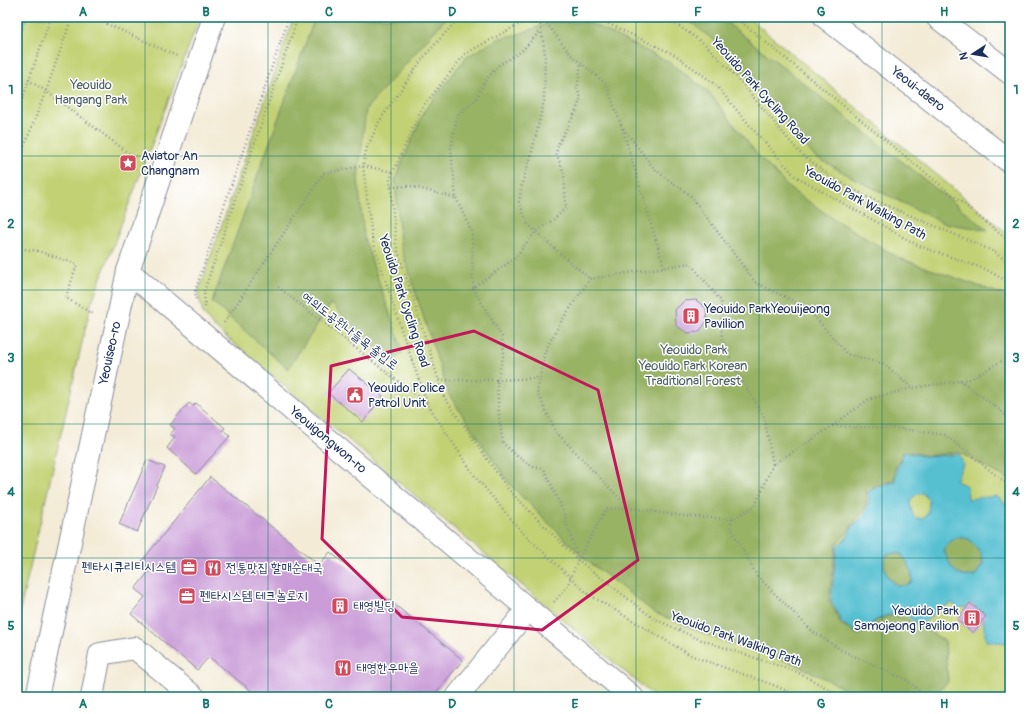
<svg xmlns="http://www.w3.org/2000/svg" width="1027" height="714" viewBox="0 0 1027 714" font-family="Pangolin,'Poor Story',sans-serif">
	<rect width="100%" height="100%" fill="#fff"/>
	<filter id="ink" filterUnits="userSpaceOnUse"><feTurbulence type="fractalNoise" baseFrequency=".025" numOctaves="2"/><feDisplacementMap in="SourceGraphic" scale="8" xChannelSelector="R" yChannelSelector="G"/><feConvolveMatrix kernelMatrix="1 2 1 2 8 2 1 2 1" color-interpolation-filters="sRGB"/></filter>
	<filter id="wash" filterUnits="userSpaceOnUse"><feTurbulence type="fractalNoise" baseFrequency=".012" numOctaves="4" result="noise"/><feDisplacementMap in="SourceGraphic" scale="16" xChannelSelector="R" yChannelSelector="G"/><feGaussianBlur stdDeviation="0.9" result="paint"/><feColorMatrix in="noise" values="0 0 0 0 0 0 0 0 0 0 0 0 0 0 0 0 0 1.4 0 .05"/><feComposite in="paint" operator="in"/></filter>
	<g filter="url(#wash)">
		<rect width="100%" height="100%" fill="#f3ebd6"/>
		<g fill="#c2d173" stroke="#6e8068">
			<path d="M17 17H200L91 304 17 623Z"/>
			<path d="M294 17H748L1010 236V697H655L213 326 203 313 198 293Z"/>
		</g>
		<g fill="#99b365" stroke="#5a7162">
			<path d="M315 17H447L366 109 358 179 364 238 403 352 392 363 331 304 288 369 212 302Z"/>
			<path d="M684 17H720L988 230 943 223 857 180 814 156 725 49Z"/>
			<path d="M552 22H588L669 62 709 92 756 153 790 189 837 221 899 258 1007 296 1010 298V386L1006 393 1010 397V480L958 452 928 456 904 451 895 468 894 480 866 489C868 511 862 512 851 527 846 534 842 539 836 544L829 600 841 624 859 635C868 627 877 618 890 616 902 613 933 634 945 641L948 682 931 697H856L834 683 795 664 728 643 655 613 585 559 511 486 449 395 400 245 395 179 424 111 466 57 500 38 519 34Z"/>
			<path d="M957 537 969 539 981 553 983 564 975 576C953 578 952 568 944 551L947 544Z"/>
			<path d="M894 553 901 554C908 563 913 570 912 582 909 584 904 587 900 586 889 584 877 561 888 554 888 554 894 553 894 553Z"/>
		</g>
		<g fill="#56c0d1" stroke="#387898" fill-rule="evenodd">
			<path d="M17 17H27L17 44Z"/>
			<path d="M904 452 928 457 959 454 963 464 956 481 967 486 968 499 997 496 1010 508V641L1006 643 986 641 983 620 986 616 970 603 967 607 958 608 952 603 936 611 921 626C917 623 912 619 908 617 888 608 873 622 859 634L842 623 831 600 837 546 846 539 852 527 864 515 869 500 868 491 895 481 897 468ZM923 493 929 501 928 513 923 519 914 517C909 504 907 496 923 493ZM957 537 969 539 981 553 983 564 975 576C953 578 952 568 944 551L947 544ZM894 553 901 554C908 563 913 570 912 582 890 597 877 561 888 554 888 554 894 553 894 553Z"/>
		</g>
		<g id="blocks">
			<g fill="#ca9dd8">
				<path d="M696 300 706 308 707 321 699 332 688 333 676 326 675 310 684 301Z"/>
				<path d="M349 369 383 396 363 422 328 393Z"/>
				<path d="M189 403 193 406 196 403 225 428 223 430 230 436 196 474 167 448 175 437 170 434 175 429 170 425Z"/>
				<path d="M147 460 165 467 137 532 119 524Z"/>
				<path d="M210 477 319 565 330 552 463 660 432 697H259L209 657 197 670 131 614 145 597 135 589 150 570 142 561Z"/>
				<path d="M970 603 986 616 973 633 957 620Z"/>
			</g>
		</g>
	</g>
	<g filter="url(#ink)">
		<use href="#blocks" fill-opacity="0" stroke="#878d9a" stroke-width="1"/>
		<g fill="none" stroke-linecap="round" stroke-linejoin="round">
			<g stroke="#878d9a" stroke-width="24">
				<path id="street" d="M92 697 100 654 135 648 194 697"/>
			</g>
			<g stroke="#878d9a" stroke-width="24">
				<g id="secondary">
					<path d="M128 271 632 697"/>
					<path d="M37 697 128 271 214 17"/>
					<path d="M457 697 528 609"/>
				</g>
			</g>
			<g stroke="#878d9a" stroke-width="24">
				<g id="primary">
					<path d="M825 17 1010 162"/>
					<path d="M937 17 1010 73"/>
					<path d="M212 22V17"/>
				</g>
			</g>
			<g stroke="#878d9a" stroke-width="2.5" stroke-dasharray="1 3" stroke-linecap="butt">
				<path d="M92 17 177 56"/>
				<path d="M464 17 455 22 423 58 380 120 366 150 363 166 372 238 403 335 428 405 474 475 521 531 588 594 692 656 776 686 799 697"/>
				<path d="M532 17 465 54 421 109 390 179 396 245 444 397 508 489 578 560 653 618 696 638 797 672 843 697"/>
				<path d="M539 17 545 54 544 101 530 160 522 183 519 202 528 224 557 251 590 279"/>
				<path d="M542 17 571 55 606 84 622 127"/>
				<path d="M594 17 675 55 715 84 751 127 795 176 919 246 985 269 1010 283"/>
				<path d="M666 17 706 45 740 81 799 152 831 177 867 197 991 250 1010 263"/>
				<path d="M735 17 1010 242"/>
				<path d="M28 80 46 91 135 158"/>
				<path d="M17 114 51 17"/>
				<path d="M17 165 46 91 72 17"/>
				<path d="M391 187 410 186 456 198 451 149 457 115 476 100 484 82 499 65 522 51 541 30"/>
				<path d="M456 198 472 232 473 288 515 258 536 231 553 220 566 208 564 173 556 153 559 143 576 111 581 97 577 90 581 64"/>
				<path d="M17 248 38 251 77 264 66 298 93 314"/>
				<path d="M664 267 622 127 653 167 663 176 690 195 755 282 807 308 847 354 884 364 912 388"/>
				<path d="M278 287 427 404"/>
				<path d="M473 288 502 337 504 353 497 380 539 378"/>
				<path d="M196 299 195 291 289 17"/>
				<path d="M205 307 204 291 298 17"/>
				<path d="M224 323 324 173 363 166 394 172"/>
				<path d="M439 380H497L499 417 503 443 518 457 533 467 544 469 561 506 578 559"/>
				<path d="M960 380 1001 411 1010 419"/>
				<path d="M832 426 869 399 912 388 971 379 1010 356"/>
				<path d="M773 464 764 417 732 363 722 338 721 301 690 263 590 279 562 320 545 351 537 392 556 432 629 508 683 516 732 519 755 506 773 464 801 447 832 426 896 428 945 435 1010 486"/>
				<path d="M732 519 730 526 757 576 812 631 841 650 907 680 926 697"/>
				<path d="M554 602 567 587 578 560 606 509 628 508"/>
			</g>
			<use href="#street" stroke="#fff" stroke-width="22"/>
			<use href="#secondary" stroke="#fff" stroke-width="22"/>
			<use href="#primary" stroke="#fff" stroke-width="22"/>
		</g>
	</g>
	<path fill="none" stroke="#c2185b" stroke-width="3" stroke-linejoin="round" d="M474 331 598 390 638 560 542 630 402 617 322 539 331 366Z"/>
	<path fill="none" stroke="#0f766e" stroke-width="1" stroke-opacity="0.55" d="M145 17V697M268 17V697M391 17V697M514 17V697M636 17V697M759 17V697M882 17V697M17 156H1010M17 290H1010M17 424H1010M17 558H1010"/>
	<defs>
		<g id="sight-square" transform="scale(0.9)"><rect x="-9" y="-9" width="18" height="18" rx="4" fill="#d1495b" stroke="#fff"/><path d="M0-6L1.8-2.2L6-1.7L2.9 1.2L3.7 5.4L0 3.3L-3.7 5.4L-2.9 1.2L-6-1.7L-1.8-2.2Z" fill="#fff"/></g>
		<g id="building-square" transform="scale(0.9)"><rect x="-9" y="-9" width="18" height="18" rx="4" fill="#d1495b" stroke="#fff"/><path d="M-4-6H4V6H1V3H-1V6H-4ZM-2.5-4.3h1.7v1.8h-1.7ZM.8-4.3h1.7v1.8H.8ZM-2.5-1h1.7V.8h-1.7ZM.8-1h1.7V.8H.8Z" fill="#fff"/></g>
		<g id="civic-square" transform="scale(0.9)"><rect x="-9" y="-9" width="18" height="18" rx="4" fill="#d1495b" stroke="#fff"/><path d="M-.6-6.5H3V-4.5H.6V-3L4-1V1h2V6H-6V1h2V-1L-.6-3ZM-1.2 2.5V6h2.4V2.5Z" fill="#fff"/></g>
		<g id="office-square" transform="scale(0.9)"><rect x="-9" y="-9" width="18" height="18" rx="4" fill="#d1495b" stroke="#fff"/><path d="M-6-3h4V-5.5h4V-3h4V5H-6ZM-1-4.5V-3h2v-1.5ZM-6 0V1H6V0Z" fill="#fff"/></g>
		<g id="restaurant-square" transform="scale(0.9)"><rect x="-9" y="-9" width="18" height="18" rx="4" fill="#d1495b" stroke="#fff"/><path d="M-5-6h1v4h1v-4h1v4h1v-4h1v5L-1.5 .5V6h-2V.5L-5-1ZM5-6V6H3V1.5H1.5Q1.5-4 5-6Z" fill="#fff"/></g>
	</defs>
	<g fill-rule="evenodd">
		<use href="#sight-square" x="128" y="163"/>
		<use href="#building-square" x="691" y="316"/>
		<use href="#civic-square" x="355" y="395"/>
		<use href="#office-square" x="189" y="567"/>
		<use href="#restaurant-square" x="213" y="568"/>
		<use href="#office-square" x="187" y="596"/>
		<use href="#building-square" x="340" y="606"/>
		<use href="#building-square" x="972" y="618"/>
		<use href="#restaurant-square" x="343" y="668"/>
	</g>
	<g text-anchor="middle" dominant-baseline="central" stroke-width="3" stroke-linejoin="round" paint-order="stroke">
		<g font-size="13" fill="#4d6064" stroke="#fff">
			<text x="91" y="85">Yeouido<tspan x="91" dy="15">Hangang Park</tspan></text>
			<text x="694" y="350">Yeouido Park</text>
			<text x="693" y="366">Yeouido Park Korean<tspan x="693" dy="15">Traditional Forest</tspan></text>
		</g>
		<g font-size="13" fill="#1b2f5e" stroke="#fff">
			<text transform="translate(918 89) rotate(38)">Yeoui-daero</text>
			<text transform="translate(760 91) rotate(48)">Yeouido Park Cycling Road</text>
			<text transform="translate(865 203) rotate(29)">Yeouido Park Walking Path</text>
			<text transform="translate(404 301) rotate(72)">Yeouido Park Cycling Road</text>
			<text transform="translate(350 331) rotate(38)">여의도공원나들목 출입로</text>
			<text transform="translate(110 353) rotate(-78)">Yeouiseo-ro</text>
			<text transform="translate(328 440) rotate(40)">Yeouigongwon-ro</text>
			<text transform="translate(736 639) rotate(20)">Yeouido Park Walking Path</text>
		</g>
		<g font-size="13" fill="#1b2f5e" stroke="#fff" text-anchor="start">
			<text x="141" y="156">Aviator An<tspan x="141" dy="15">Changnam</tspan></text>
			<text x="704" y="309">Yeouido ParkYeouijeong<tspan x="704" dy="15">Pavilion</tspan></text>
			<text x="368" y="388">Yeouido Police<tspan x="368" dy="15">Patrol Unit</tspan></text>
			<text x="176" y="567" text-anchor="end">펜타시큐리티시스템</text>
			<text x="226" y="568">전통맛집 할매순대국</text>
			<text x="200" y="596">펜타시스템 테크놀로지</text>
			<text x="353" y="606">태영빌딩</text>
			<text x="959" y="611" text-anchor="end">Yeouido Park<tspan x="959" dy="15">Samojeong Pavilion</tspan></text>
			<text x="356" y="668">태영한우마을</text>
		</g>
	</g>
	<rect width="1027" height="714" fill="none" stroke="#fff" stroke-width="44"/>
	<g transform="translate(973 54) rotate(258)" stroke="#ffffff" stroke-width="3" paint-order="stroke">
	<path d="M0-3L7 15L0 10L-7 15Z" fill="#1b2f5e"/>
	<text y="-6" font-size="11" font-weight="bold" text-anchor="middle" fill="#1b2f5e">N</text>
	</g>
	<rect x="22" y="22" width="983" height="670" fill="none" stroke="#0f766e" stroke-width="1.5"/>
	<g font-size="13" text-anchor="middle" font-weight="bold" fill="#0f766e">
		<text x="83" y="16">A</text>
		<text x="206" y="16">B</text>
		<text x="329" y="16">C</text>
		<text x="452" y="16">D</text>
		<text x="575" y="16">E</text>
		<text x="698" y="16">F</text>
		<text x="821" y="16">G</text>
		<text x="944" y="16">H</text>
		<text x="11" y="94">1</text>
		<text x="1016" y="94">1</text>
		<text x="11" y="228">2</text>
		<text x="1016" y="228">2</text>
		<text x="11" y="362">3</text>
		<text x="1016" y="362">3</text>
		<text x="11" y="496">4</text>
		<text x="1016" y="496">4</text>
		<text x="11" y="630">5</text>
		<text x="1016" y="630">5</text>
		<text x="83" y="708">A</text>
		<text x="206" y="708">B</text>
		<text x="329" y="708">C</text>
		<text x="452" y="708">D</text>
		<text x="575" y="708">E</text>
		<text x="698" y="708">F</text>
		<text x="821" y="708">G</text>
		<text x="944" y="708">H</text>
	</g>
</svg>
